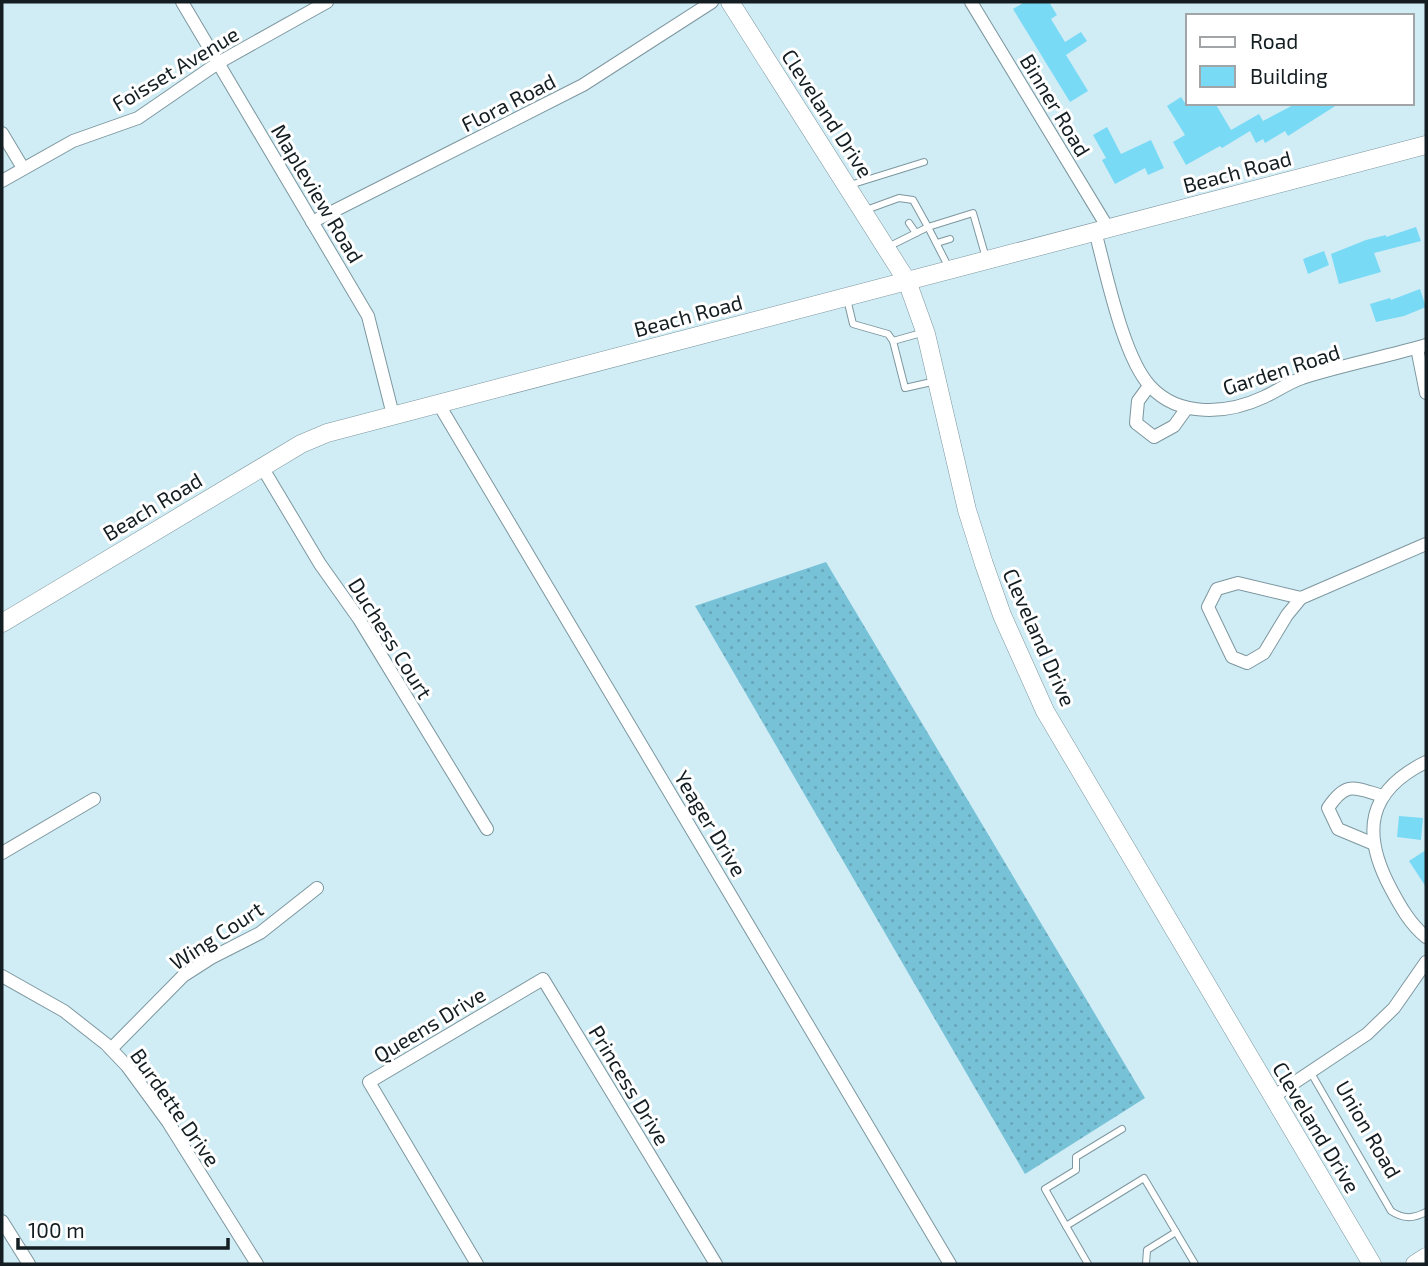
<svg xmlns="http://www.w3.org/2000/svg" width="1428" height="1266" viewBox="0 0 1428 1266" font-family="'Exo 2',sans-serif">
	<defs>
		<pattern id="grass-dots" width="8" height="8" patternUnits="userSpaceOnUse" patternTransform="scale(1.75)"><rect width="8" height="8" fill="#78c2d8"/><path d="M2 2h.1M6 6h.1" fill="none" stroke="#67a6b9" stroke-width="1.8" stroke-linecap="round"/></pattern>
	</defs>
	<rect width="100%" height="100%" fill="#d0ecf5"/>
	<path fill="url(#grass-dots)" d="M826 562 1145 1098 1025 1174 695 606Z"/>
	<g fill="#79daf5">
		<path d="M1025 2H1049L1057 15 1051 19 1065 42 1081 32 1087 41 1066 55 1088 91 1070 102 1013 9Z"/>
		<path d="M1181 97 1185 103H1215L1231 130 1259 114 1263 121 1297 103H1340L1288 136 1285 131 1265 143 1263 139 1256 143 1250 131 1222 148 1220 146 1186 165 1173 142 1185 135 1167 106Z"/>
		<path d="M1107 127 1121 154 1151 140 1164 168 1148 175 1145 168 1115 184 1102 160 1106 158 1093 135Z"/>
		<path d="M1416 227 1421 241 1374 253 1381 272 1339 284 1331 254 1366 240 1386 235V237Z"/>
		<path d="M1324 251 1329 265 1308 274 1303 259Z"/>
		<path d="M1420 289 1426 307 1404 316 1376 322 1370 304 1390 298 1391 300Z"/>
		<path d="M1399 816 1423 818 1421 840 1397 837Z"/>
		<path d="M1426 850V887L1409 861Z"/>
	</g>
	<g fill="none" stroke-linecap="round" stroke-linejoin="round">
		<g stroke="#7d979f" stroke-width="8">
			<g id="lane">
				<path d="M850 185 924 162"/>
				<path d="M866 210 899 198 913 200 928 227 888 247"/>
				<path d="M909 223 916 233"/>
				<path d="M937 243 950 239"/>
				<path d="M949 268 928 227 973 213 986 258"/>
				<path d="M847 299 853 324 888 334 893 341 905 388 936 381"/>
				<path d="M893 341 925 332"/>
				<path d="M1311 1073 1391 1211C1403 1219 1413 1219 1426 1212"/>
				<path d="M1066 1226 1045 1189 1076 1170V1157L1122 1129"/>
				<path d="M1088 1264 1066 1226 1144 1178 1195 1264"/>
				<path d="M1146 1264 1147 1250 1176 1232"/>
			</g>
		</g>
		<g stroke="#7d979f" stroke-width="14">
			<g id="street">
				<path d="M182 2 368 316 393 415"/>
				<path d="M971 2 1108 228"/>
				<path d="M2 133 23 168"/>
				<path d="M2 181 73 141 138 118 218 63 327 2"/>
				<path d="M312 222 583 85 712 2"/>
				<path d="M1095 231C1106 272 1123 357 1150 386 1179 418 1228 414 1264 397 1277 391 1288 383 1302 378 1343 365 1385 357 1426 345"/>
				<path d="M1417 348 1426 393"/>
				<path d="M1149 386 1138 401 1136 423 1154 437 1174 426 1187 408"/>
				<path d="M438 403 950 1264"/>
				<path d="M262 467 320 564 359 619 487 829"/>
				<path d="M1301 598 1238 583 1217 589 1208 607 1232 657 1247 663 1264 653 1287 615 1301 598 1426 544"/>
				<path d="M1426 762C1367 791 1361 833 1391 889 1400 906 1410 924 1426 937"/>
				<path d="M1374 844 1338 829 1328 808C1347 780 1354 788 1383 796"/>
				<path d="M2 853 94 799"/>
				<path d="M2 976 64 1011 106 1044 127 1066 168 1122 257 1264"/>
				<path d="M111 1049 183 976 211 958 260 933 317 888"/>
				<path d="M1273 1097 1367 1034 1394 1008 1426 962"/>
				<path d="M2 1221 29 1264"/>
				<path d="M477 1264 369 1082 543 979 716 1264"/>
			</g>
		</g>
		<g stroke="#7d979f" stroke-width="19">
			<g id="secondary">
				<path d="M730 2 907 281 926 334 967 510 984 564 1002 615 1045 711 1372 1264"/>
				<path d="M2 623 301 444 327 433 1426 145"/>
				<path d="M1415 1264 1426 1257"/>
			</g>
		</g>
		<use href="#lane" stroke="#fff" stroke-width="6"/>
		<use href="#street" stroke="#fff" stroke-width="12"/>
		<use href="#secondary" stroke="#fff" stroke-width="18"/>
	</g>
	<g text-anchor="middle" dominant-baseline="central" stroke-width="6" stroke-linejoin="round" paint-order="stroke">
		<g font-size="21" fill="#141e22" stroke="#fff">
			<text transform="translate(175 68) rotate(-31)">Foisset Avenue</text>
			<text transform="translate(508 102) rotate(-27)">Flora Road</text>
			<text transform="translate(1056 105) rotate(59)">Binner Road</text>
			<text transform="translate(828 113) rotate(57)">Cleveland Drive</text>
			<text transform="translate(1237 171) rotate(-15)">Beach Road</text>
			<text transform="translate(318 193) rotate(59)">Mapleview Road</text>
			<text transform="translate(688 315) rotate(-15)">Beach Road</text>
			<text transform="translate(1281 369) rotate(-18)">Garden Road</text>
			<text transform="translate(152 506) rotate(-31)">Beach Road</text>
			<text transform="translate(1040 637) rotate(66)">Cleveland Drive</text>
			<text transform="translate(391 638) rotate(58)">Duchess Court</text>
			<text transform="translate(711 823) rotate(59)">Yeager Drive</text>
			<text transform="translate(216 935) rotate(-33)">Wing Court</text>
			<text transform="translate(429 1024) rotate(-31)">Queens Drive</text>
			<text transform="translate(630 1085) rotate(59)">Princess Drive</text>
			<text transform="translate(176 1107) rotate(55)">Burdette Drive</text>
			<text transform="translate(1317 1127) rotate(59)">Cleveland Drive</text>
			<text transform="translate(1369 1129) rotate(60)">Union Road</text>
		</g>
	</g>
	<rect width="1428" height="1266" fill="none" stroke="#141e22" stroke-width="7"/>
	<rect x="1186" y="14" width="228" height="91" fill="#ffffff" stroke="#a1a5a7" stroke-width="2"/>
	<rect x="1200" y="37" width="35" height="10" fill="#ffffff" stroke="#a1a5a7" stroke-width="2"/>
	<text x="1250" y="49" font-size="21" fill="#141e22">Road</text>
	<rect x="1200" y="66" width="35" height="21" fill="#79daf5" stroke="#a1a5a7" stroke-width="2"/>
	<text x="1250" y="84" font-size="21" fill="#141e22">Building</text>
	<path d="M18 1238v10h210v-10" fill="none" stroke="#141e22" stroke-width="3.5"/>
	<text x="28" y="1238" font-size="21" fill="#141e22" stroke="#ffffff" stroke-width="5" paint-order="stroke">100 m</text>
</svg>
